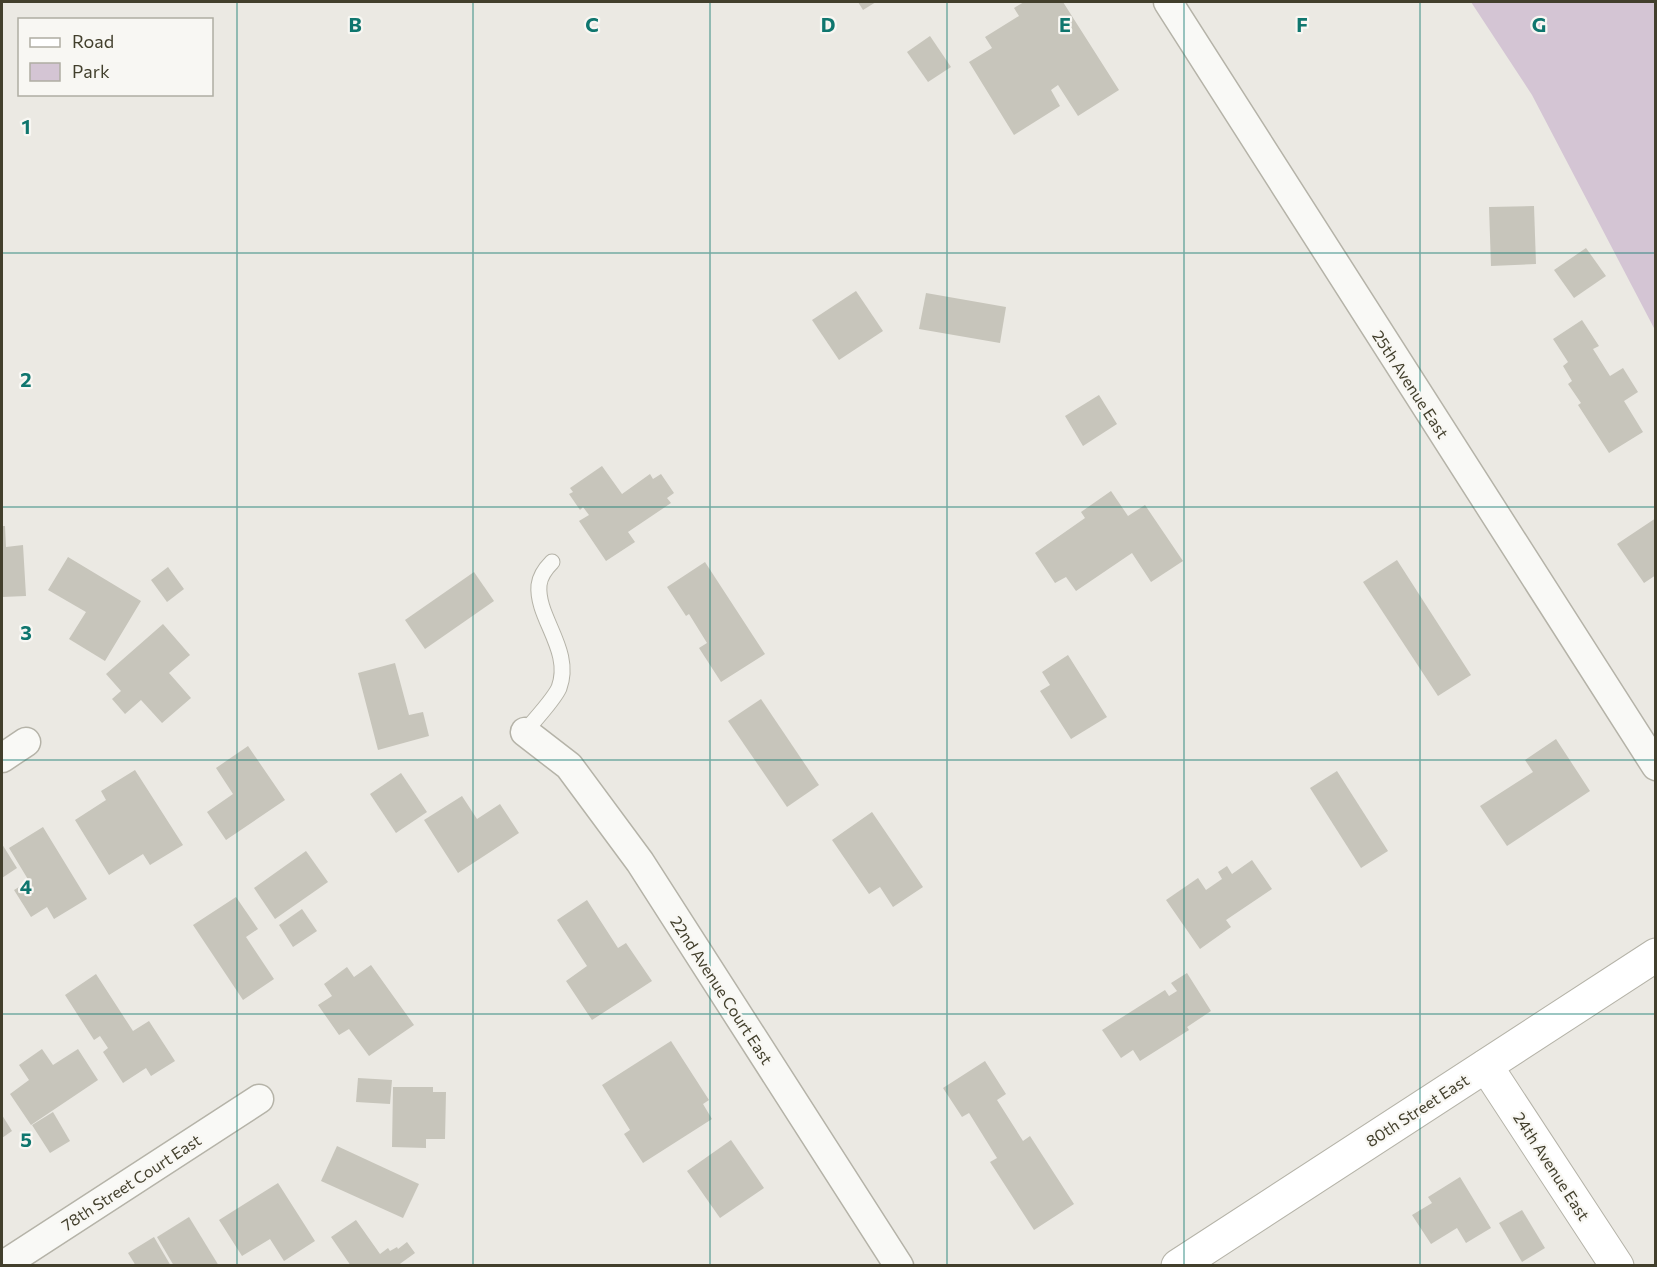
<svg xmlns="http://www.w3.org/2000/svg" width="1657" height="1267" viewBox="0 0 1657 1267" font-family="Commissioner,sans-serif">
	<rect width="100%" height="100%" fill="#ebe9e3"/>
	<path fill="#d4c5d4" d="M1471 2H1655V330L1532 95Z"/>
	<g fill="#c7c5bb">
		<path d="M858 2H876L863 10Z"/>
		<path d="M1024 2H1063L1119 90 1078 116 1058 85 1051 90 1060 106 1014 135 969 62 992 48 985 37 1019 16 1014 8Z"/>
		<path d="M930 36 951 67 928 82 907 52Z"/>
		<path d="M1534 206 1536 264 1491 266 1489 207Z"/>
		<path d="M1586 248 1606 276 1574 298 1554 270Z"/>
		<path d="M856 291 883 331 839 360 812 320Z"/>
		<path d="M926 293 1006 307 1000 343 919 329Z"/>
		<path d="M1582 320 1599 346 1593 349 1610 376 1623 368 1638 392 1624 401 1643 432 1609 453 1578 405 1581 403 1568 384 1572 381 1563 366 1568 362 1553 339Z"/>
		<path d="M1099 395 1117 424 1083 446 1065 416Z"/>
		<path d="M602 466 622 494 650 474 653 479 661 474 674 493 667 498 671 503 628 532 635 542 606 561 579 521 589 515 583 507 580 510 569 494 573 492 570 488Z"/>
		<path d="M1111 491 1128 516 1145 505 1183 561 1151 582 1132 553 1076 591 1066 577 1055 583 1035 553 1085 518 1081 512Z"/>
		<path d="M1656 518V575L1644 583 1617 544Z"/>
		<path d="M2 526H5L6 547 23 545 26 596 2 597Z"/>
		<path d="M68 557 141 601 105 661 69 639 86 612 48 590Z"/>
		<path d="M1397 560 1471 675 1438 696 1363 582Z"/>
		<path d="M705 562 765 654 721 682 699 648 707 643 689 614 686 616 667 587Z"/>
		<path d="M168 567 184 589 167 602 151 580Z"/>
		<path d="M474 572 494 601 425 649 405 620Z"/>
		<path d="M163 624 190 655 169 673 191 698 162 723 141 700 125 714 112 699 121 691 106 674Z"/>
		<path d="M1068 655 1107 717 1071 739 1040 691 1050 685 1042 672Z"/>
		<path d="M395 663 409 715 423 712 429 736 378 750 358 673Z"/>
		<path d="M761 699 819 785 787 807 728 721Z"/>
		<path d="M1556 739 1590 791 1507 846 1480 806 1533 772 1525 760Z"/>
		<path d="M248 746 285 800 226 840 207 812 233 794 216 768Z"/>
		<path d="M135 770 183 845 150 865 143 854 109 875 75 820 106 800 101 791Z"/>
		<path d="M1337 771 1388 851 1361 868 1310 788Z"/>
		<path d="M401 773 427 812 396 833 370 794Z"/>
		<path d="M462 796 477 819 500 804 519 833 458 873 424 820Z"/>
		<path d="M872 812 923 887 893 907 880 887 869 894 832 840Z"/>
		<path d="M43 827 87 899 54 919 47 907 31 917 14 890 29 881 9 848Z"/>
		<path d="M2 844 17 868 2 878Z"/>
		<path d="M306 851 328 882 275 919 254 888Z"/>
		<path d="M1252 860 1272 889 1226 920 1231 927 1200 949 1166 900 1198 878 1206 890 1222 879 1218 872 1227 866 1232 874Z"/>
		<path d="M236 897 258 929 246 937 274 979 243 1000 193 925Z"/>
		<path d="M587 900 618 948 626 943 652 981 592 1020 566 981 587 966 557 920Z"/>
		<path d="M302 909 317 931 293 947 279 925Z"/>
		<path d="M371 965 414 1025 369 1056 349 1029 339 1035 318 1005 332 996 324 984 347 967 354 977Z"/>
		<path d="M1187 973 1211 1011 1187 1027 1189 1030 1140 1061 1133 1050 1121 1058 1102 1030 1165 990 1169 996 1177 991 1171 983Z"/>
		<path d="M96 974 133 1031 149 1021 175 1061 151 1076 146 1068 123 1083 103 1052 108 1048 100 1036 94 1040 65 995Z"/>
		<path d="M671 1041 709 1100 703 1104 712 1119 643 1163 624 1134 630 1130 602 1085Z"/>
		<path d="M42 1049 53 1065 78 1049 98 1080 31 1125 10 1094 29 1080 19 1065Z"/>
		<path d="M985 1061 1006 1094 997 1100 1023 1141 1030 1136 1074 1204 1034 1230 990 1162 997 1158 969 1113 962 1117 943 1088Z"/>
		<path d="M358 1078 392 1080 390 1104 356 1102Z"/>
		<path d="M393 1087H433V1092H446L445 1139H426V1148L392 1147Z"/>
		<path d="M53 1112 70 1141 50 1153 32 1125Z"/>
		<path d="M2 1115 12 1131 2 1138Z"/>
		<path d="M731 1140 764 1188 720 1218 687 1171Z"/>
		<path d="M337 1146 419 1184 403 1218 321 1181Z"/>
		<path d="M1460 1177 1491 1228 1466 1243 1457 1228 1431 1244 1412 1215 1432 1203 1428 1197Z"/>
		<path d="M278 1183 315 1241 284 1261 270 1239 242 1256 219 1220Z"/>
		<path d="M1522 1210 1545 1248 1522 1262 1499 1223Z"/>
		<path d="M189 1217 219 1266H174L157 1237Z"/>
		<path d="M356 1220 380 1254 388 1248 390 1251 397 1247 398 1249 407 1242 415 1253 397 1266H351L331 1237Z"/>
		<path d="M154 1237 171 1266H136L128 1253Z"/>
	</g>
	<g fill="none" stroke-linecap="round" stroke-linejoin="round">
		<g stroke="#b5b3a8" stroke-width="17">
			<path id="lane" d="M525 732C534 720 553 701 559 688 573 650 536 618 539 585 540 576 546 568 552 562"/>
		</g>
		<g stroke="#b5b3a8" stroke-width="31">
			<g id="street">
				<path d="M1168 2 1656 766"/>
				<path d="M525 732 569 766 640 862 899 1266"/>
				<path d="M2 758 26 742"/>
				<path d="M2 1266 259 1099"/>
			</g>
		</g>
		<g stroke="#b5b3a8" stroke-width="35">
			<g id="secondary">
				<path d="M1486 1066 1617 1266"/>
				<path d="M1178 1266 1656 955"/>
			</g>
		</g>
		<use href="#lane" stroke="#f9f9f6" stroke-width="15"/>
		<use href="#street" stroke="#f9f9f6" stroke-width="28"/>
		<use href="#secondary" stroke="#fff" stroke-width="33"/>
	</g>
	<path fill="none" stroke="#0f766e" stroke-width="1.5" stroke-opacity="0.55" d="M237 2V1266M473 2V1266M710 2V1266M947 2V1266M1184 2V1266M1420 2V1266M2 253H1656M2 507H1656M2 760H1656M2 1014H1656"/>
	<g text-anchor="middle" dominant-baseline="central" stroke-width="4.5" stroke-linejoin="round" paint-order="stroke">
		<g font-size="16" fill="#423f2c" stroke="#f8f7f3">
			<text transform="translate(1411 384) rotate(57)">25th Avenue East</text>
			<text transform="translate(722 990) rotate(57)">22nd Avenue Court East</text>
			<text transform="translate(1417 1110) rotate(-33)">80th Street East</text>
			<text transform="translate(1552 1166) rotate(57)">24th Avenue East</text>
			<text transform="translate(131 1182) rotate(-33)">78th Street Court East</text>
		</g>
	</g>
	<g font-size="20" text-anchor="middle" font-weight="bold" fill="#0f766e" stroke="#f8f7f3" stroke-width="4.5" stroke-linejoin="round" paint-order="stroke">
		<text x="355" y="32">B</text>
		<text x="592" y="32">C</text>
		<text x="828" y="32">D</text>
		<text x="1065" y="32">E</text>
		<text x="1302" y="32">F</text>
		<text x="1539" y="32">G</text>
		<text x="26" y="134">1</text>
		<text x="26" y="387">2</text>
		<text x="26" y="640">3</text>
		<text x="26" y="894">4</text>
		<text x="26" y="1147">5</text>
	</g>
	<rect width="1657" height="1267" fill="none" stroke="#423f2c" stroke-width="6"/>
	<rect x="18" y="18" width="195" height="78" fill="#f8f7f3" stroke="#afada3" stroke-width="1.5"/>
	<rect x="30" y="38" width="30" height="9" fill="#ffffff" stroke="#afada3" stroke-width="1.5"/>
	<text x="72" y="48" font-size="18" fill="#423f2c">Road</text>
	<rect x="30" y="63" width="30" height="18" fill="#d4c5d4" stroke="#afada3" stroke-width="1.5"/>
	<text x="72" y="78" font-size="18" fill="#423f2c">Park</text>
</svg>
